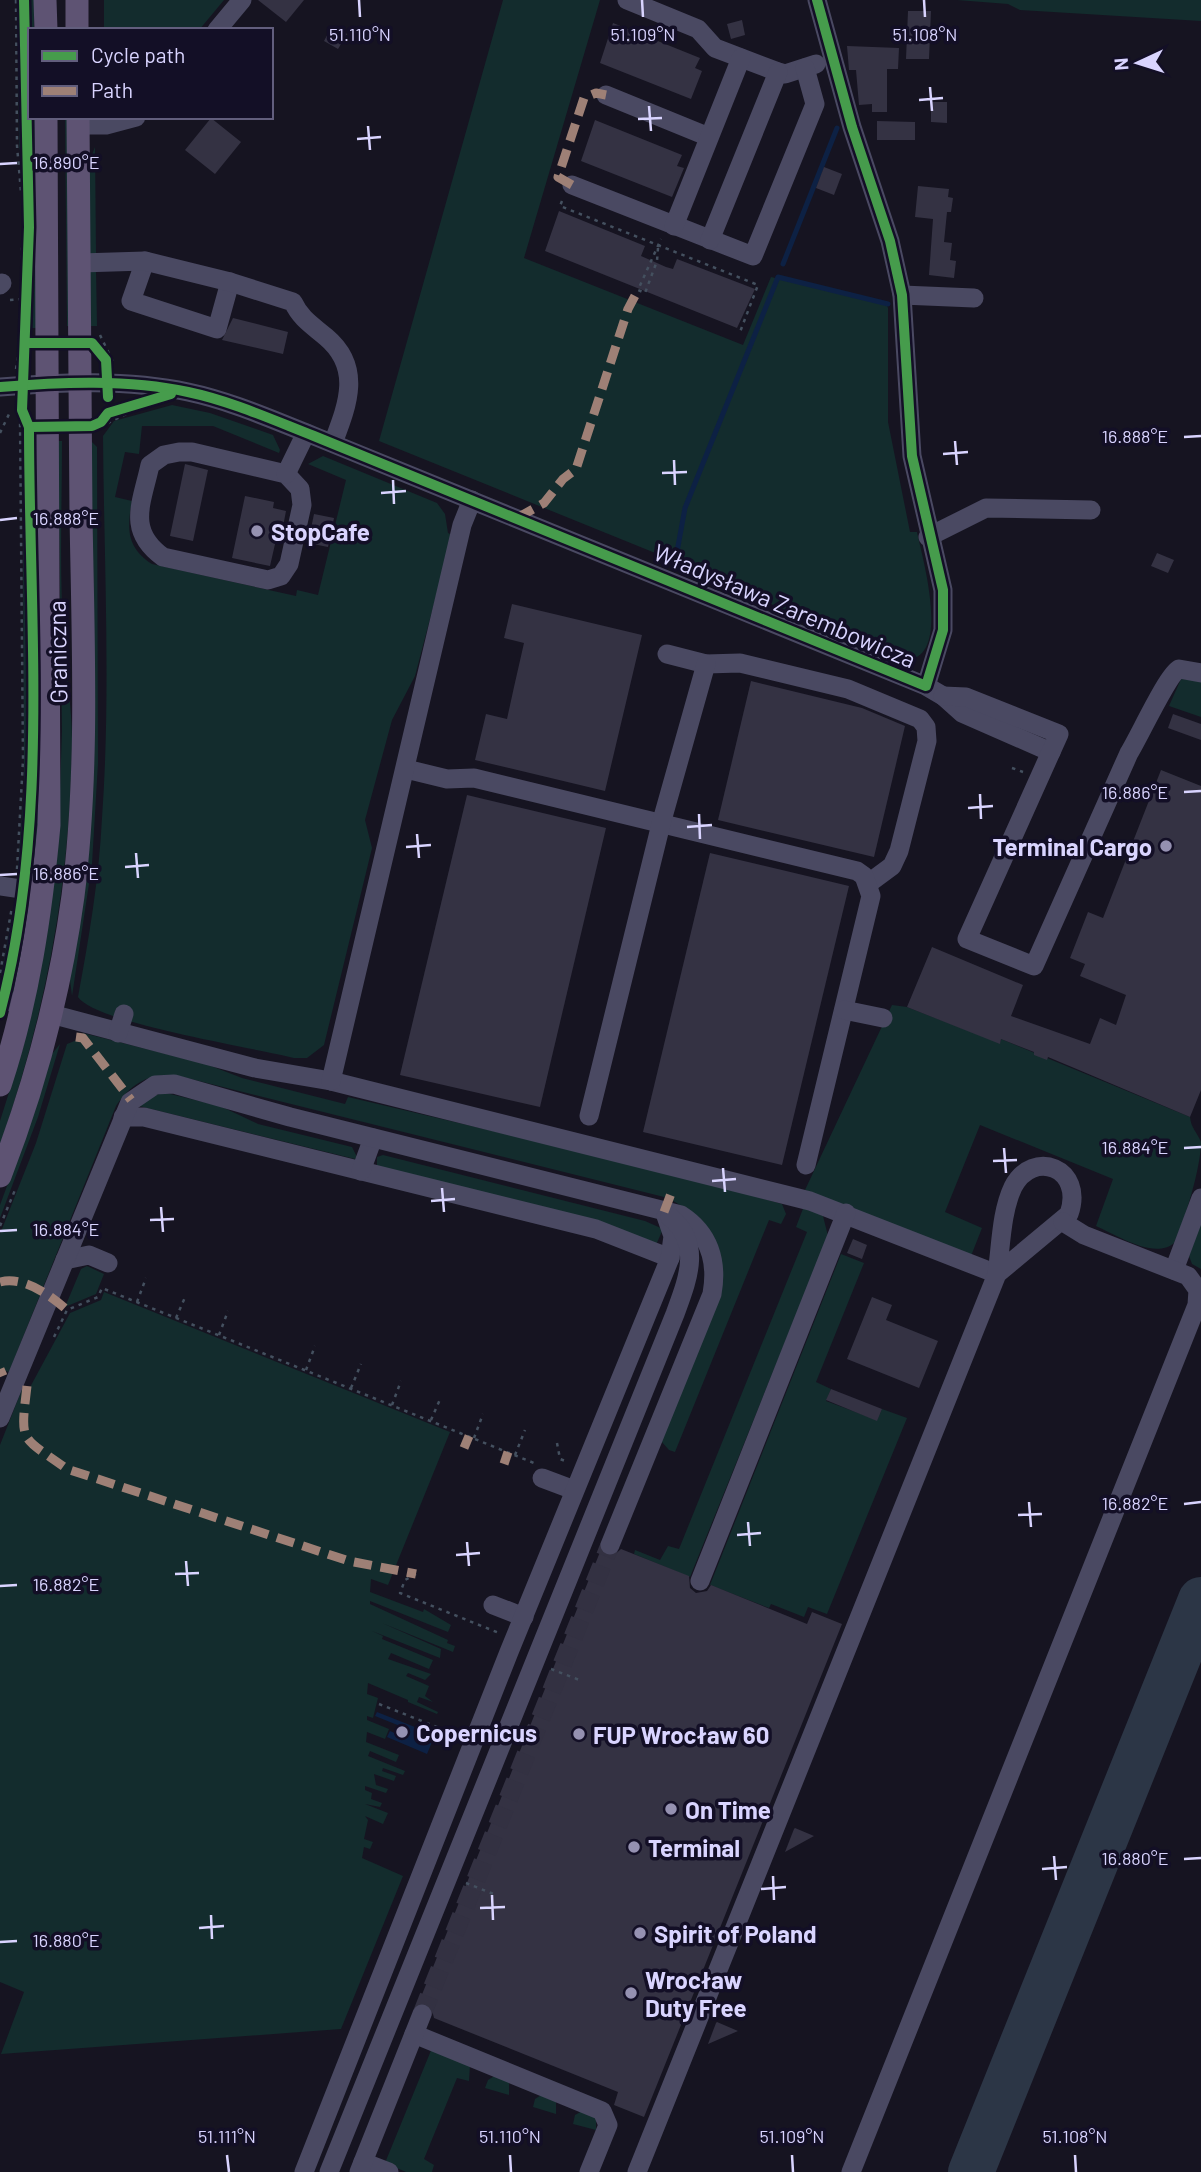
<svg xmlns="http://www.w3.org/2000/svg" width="1201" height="2172" viewBox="0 0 1201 2172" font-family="Barlow,sans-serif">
	<rect width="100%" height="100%" fill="#161421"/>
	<g fill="#132c2d">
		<path d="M18 0H21L23 166 19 146Z"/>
		<path d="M28 0H34V30H30V117H35V190L30 187Z"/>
		<path d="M104 0H224L199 30H104Z"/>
		<path d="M503 0H600L524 258 743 345 771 277 886 304 888 308V422L910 532H917C923 561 958 679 890 657L670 559 379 441Z"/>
		<path d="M957 0H1201V21L1020 10 1008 4Z"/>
		<path d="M65 117H68L70 326H67Z"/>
		<path d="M95 147 96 254 90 255 89 162Z"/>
		<path d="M30 253H36V328H31Z"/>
		<path d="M90 270H96L97 326H90Z"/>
		<path d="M172 405 210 413 273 435 280 450 279 453 213 426H142L139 454 125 452 115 497 132 501C127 528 126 547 152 564L296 596 297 590 318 595 346 480 308 464 323 456 437 503 445 514 448 533 452 535 415 676 392 720 365 820 372 848 324 1045 307 1058H294C256 1048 95 1023 78 997 89 938 99 879 102 818 111 692 104 563 103 436L114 421Z"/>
		<path d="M58 441H62C62 508 59 576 64 643 66 675 72 707 72 739 71 879 46 1013 0 1145V1121L23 1048 45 945 58 847 62 731Z"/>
		<path d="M91 441 97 447 98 763 92 864 72 996 70 980 94 621Z"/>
		<path d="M25 443 26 452V519L23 516 22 445Z"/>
		<path d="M33 529H39L40 791 34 881 27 882 35 752Z"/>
		<path d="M26 530 28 747 21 881 17 880 24 792 23 533Z"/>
		<path d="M1181 679 1201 680V717L1169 706Z"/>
		<path d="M16 896H19L1 994 0 982Z"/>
		<path d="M25 897 31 900 14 993 7 996Z"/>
		<path d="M892 1005 907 1007 1000 1043 1001 1039 1190 1117C1191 1128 1197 1132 1201 1142 1201 1167 1185 1220 1174 1243 1154 1260 1117 1235 1096 1226L1113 1179 980 1125 945 1212 982 1228 971 1256 805 1190Z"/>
		<path d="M83 1033 206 1064 242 1078 345 1104 348 1097 677 1174 782 1204 786 1214 781 1224 769 1220 675 1452 669 1450 661 1441 719 1289 687 1209 668 1198 183 1077C153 1071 133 1081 116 1106L9 1372 2 1370 0 1374V1234L36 1143 67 1044 82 1038Z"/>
		<path d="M60 1044 38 1117 0 1218V1205L35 1110 52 1054Z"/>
		<path d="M166 1093 220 1106 258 1124 352 1147 357 1157 355 1159 139 1106 154 1095Z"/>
		<path d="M383 1155 645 1221 663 1229 656 1245 377 1166V1157Z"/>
		<path d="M804 1206 823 1216 828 1236 690 1577 634 1554 635 1550 660 1560 668 1546 679 1549 807 1232 796 1227Z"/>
		<path d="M1201 1222V1269L1192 1264 1189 1256Z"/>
		<path d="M841 1254 864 1263 816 1382 831 1389 826 1401 877 1420 882 1409 907 1418 827 1614 808 1607 804 1617 771 1604 769 1608 710 1585Z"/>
		<path d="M87 1266 104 1274 96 1294 65 1307 81 1269Z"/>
		<path d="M104 1292 450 1432 388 1585 371 1579 370 1592 423 1612 424 1609 451 1625 448 1632 370 1601V1604L448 1640 447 1643 455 1646 453 1652 382 1623 441 1649 440 1658 372 1631 383 1636 382 1639 433 1660 429 1669 391 1653 388 1659 431 1674 425 1680 408 1673 406 1676 429 1686 425 1696 433 1702 419 1697 417 1702 438 1712 437 1714 408 1702V1700L368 1683 367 1694 378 1698 373 1718 367 1716V1720L389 1729 385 1739 367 1732 366 1742 399 1755 396 1762 370 1751 368 1756 405 1771 403 1775 383 1768 382 1771 396 1776 394 1781 374 1774 376 1785 388 1789 386 1793 365 1786V1790L372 1793 371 1799 382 1803 380 1807 365 1804 388 1813 383 1824 365 1816 368 1820 364 1839 373 1842 370 1849 364 1847 362 1858 403 1876 341 2029 1 2054 24 1992 0 1982V1445L22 1389 28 1391 70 1313 101 1300Z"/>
		<path d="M432 2048 470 2065 469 2081 457 2078 424 2159 434 2165 432 2172H406L385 2163Z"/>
		<path d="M496 2075 509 2080V2095L485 2088 488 2080Z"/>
		<path d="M543 2094 556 2099V2114L533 2107 535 2099Z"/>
		<path d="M584 2110 596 2116V2130L573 2124 575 2115Z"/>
	</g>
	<path fill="#0d2144" d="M377 1712 435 1735 427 1754 387 1737 390 1731 406 1738 410 1730 375 1716Z"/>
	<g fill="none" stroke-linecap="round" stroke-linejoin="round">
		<g stroke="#0d2144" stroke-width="5">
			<path d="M783 264 837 128"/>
			<path d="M676 557 685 508 778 277 888 304"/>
		</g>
		<path stroke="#2c3646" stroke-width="46" d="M971 2172 1201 1600"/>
	</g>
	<g fill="#343243">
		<path d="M258 0H304L286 22Z"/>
		<path d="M908 11H931L929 59H906Z"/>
		<path d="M742 20 745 35 731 39 727 24Z"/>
		<path d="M613 23 700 58 695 68 702 71 691 99 600 63Z"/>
		<path d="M332 26 347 34 338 49 324 41Z"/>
		<path d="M847 46 899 48 898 69H887V112H872V104L859 105 856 70H849Z"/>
		<path d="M931 102H947V123L931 122Z"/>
		<path d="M211 118 241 142 215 174 185 150Z"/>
		<path d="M595 120 682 155 677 166 684 168 672 197 581 161Z"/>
		<path d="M877 121 915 122V140H877Z"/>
		<path d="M824 167 842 174 834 195 816 188Z"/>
		<path d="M918 186 949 189 948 197 953 198 951 212H947L944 242 952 243 950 260 956 261 954 278 929 275 933 219 915 217Z"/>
		<path d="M559 211 645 246 641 256 666 267 673 269 677 259 755 289 737 328 545 251Z"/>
		<path d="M233 318 288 332 283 354 222 340Z"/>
		<path d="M185 464 208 470 193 541 170 536Z"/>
		<path d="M245 496 274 502 273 508 286 511 282 532 278 531 270 566 232 558Z"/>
		<path d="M314 514 334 518 328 547 308 543Z"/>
		<path d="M1157 553 1174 560 1168 573 1151 566Z"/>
		<path d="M512 604 642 635 605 791 475 760 486 714 507 719 514 687 524 643 504 638Z"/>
		<path d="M751 681 862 708 905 726 874 857 718 820Z"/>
		<path d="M1173 714 1201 724V740L1168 728Z"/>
		<path d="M1161 770 1201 786V1090L1190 1117 1079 1070 1048 1057 1047 1060 1034 1055V1052L1001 1039 1000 1044 907 1007 932 947 1023 985 1011 1016 1090 1044 1100 1018 1116 1025 1126 995 1080 976 1085 964 1070 958 1088 912 1103 918Z"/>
		<path d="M467 795 606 828 540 1107 400 1075Z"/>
		<path d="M710 853 849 886 782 1165 643 1132Z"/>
		<path d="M853 1239 867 1245 862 1259 847 1253Z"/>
		<path d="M872 1297 892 1305 886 1320 938 1341 919 1388 847 1359Z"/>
		<path d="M831 1389 882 1409 877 1421 826 1400Z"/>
		<path d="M621 1549 689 1576 690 1588 696 1593 707 1591 711 1585 807 1624 812 1612 842 1624 644 2117 614 2105 618 2092 434 2018 431 2006 419 2002 600 1552 612 1557Z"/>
		<path d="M795 1828 814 1836 785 1852 794 1829Z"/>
		<path d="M717 2022 738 2031 708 2044 716 2023Z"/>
	</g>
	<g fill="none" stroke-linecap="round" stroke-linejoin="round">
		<path stroke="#333142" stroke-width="19" stroke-dasharray="19 10" stroke-linecap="butt" d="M422 2014 610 1545"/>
		<g stroke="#44505f" stroke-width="2.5" stroke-dasharray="3.5 5" stroke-linecap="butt">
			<path d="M16 0 17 146 21 192H24"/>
			<path d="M562 201 560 206 758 285 740 332"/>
			<path d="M658 248 657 261 645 293 638 290 661 239"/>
			<path d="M10 300 22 299"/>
			<path d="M100 335 114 364"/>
			<path d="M16 369 23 328 22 248H25"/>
			<path d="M100 427 126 414 121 402"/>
			<path d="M0 433 10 412"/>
			<path d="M1012 768 1023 772"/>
			<path d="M17 869 23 760 20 419"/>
			<path d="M0 973 12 907"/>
			<path d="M0 1226 15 1190"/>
			<path d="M137 1302 146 1278"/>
			<path d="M176 1318 186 1295"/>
			<path d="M219 1335 228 1311"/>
			<path d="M54 1337 67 1310 98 1297 102 1288 534 1463"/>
			<path d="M306 1370 315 1346"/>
			<path d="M351 1388 361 1364"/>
			<path d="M392 1405 401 1381"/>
			<path d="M431 1420 441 1397"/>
			<path d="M474 1438 483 1414"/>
			<path d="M557 1443 560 1459 568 1462"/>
			<path d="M515 1455 525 1430"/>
			<path d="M416 1574 405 1580 400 1593 499 1633"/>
			<path d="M551 1669 582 1681"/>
			<path d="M379 1704 457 1735"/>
			<path d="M466 1883 496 1895"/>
		</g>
		<g stroke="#4a4962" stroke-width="19">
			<path d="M627 0 698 29 715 48 778 72 785 74 816 64"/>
			<path d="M817 0 852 127 890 241 902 295 912 456 943 590V630L926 686"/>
			<path d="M217 30 242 0"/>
			<path d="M606 95 709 137"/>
			<path d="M78 125H106L136 117"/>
			<path d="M572 185 753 256 815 104 805 68"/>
			<path d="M674 226 741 58"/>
			<path d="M710 240 778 72"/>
			<path d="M145 261 131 301 217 329 230 282"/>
			<path d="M80 263 145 261 230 282 293 302C301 319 312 325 326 337 363 368 347 406 333 443"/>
			<path d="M0 285 2 283"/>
			<path d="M902 295 974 298"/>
			<path d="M0 387C60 382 128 379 188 392 231 401 273 420 314 436L926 686 943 696 962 713 1051 752"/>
			<path d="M179 452H192L286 474 300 489 302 505 289 564 281 576 268 580 163 557C126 530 142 503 150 465L164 455Z"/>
			<path d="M286 474 306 433"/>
			<path d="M928 537 986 508 1091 510"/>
			<path d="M667 654 706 664 740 663 848 689 920 719 926 727 927 741 899 851 892 866 869 883"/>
			<path d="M943 696 966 697 1059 734 967 939 1034 966 1129 753C1139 737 1168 674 1179 669L1201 673"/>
			<path d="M406 769 447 779 474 778 857 871 864 876 871 896 806 1165"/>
			<path d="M0 886 42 892"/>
			<path d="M0 999 22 1005"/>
			<path d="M844 1010 883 1018"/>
			<path d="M51 1014 255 1068 331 1081 810 1201 997 1274"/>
			<path d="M118 1033 124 1014"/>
			<path d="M331 1081 462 525 472 500"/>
			<path d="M589 1116 661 824 706 664"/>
			<path d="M123 1117H144L596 1229 670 1258"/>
			<path d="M361 1171 373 1138"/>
			<path d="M65 1260 89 1255 108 1263"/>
			<path d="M1174 1270 1201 1198"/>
			<path d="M0 1418 130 1102 155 1085 174 1084 290 1117 681 1215C709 1233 718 1261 712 1294L610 1545"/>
			<path d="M542 1478 574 1490"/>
			<path d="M700 1581 846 1213"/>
			<path d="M493 1605 524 1617"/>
			<path d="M414 2034 602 2111 608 2125 589 2172"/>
			<path d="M363 2162 389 2172"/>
			<path d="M304 2172 509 1652 670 1258 673 1236 666 1216"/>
			<path d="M329 2172 675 1314C687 1281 703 1244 670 1217"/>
			<path d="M359 2172 422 2014"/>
			<path d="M637 2172 997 1274C1001 1247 1001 1212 1013 1187 1033 1148 1085 1168 1069 1214L997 1274"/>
			<path d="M851 2172 1197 1305 1198 1290 1188 1276 1084 1235 1063 1222"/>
		</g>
		<g stroke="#5e5373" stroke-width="23">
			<path d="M45 0 46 30"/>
			<path d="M77 0V30"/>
			<path d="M0 1085C28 1001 41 913 49 825L46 117"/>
			<path d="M0 1176C35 1086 60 992 73 896 89 770 83 642 81 515 80 382 79 250 78 117"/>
		</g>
		<g stroke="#9e8076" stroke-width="9" stroke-dasharray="18 9" stroke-linecap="butt">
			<path d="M572 185 558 177 584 98 596 93 606 95"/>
			<path d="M517 518 544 503 563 479 576 469 628 309 638 290"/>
			<path d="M76 1037 83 1038 131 1100"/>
			<path d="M664 1212 672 1191"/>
			<path d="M0 1282C24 1276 50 1295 67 1310"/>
			<path d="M0 1369 3 1376"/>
			<path d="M27 1386C20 1445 20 1435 67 1469L349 1561 416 1574"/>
			<path d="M464 1448 469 1436"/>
			<path d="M504 1464 508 1452"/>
		</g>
		<g stroke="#130f26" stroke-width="15">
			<g id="cycleway">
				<path d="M26 343H92L106 360 108 397"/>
				<path d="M0 387C60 382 128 379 188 392 231 401 273 420 314 436L926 686 943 630V590L912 456 902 295 890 241 852 127 817 0"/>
				<path d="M29 427 92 426 101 422 108 413 171 394"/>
				<path d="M0 1013C50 823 29 621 29 427L22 410 29 227 24 0"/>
			</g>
		</g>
		<use href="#cycleway" stroke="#469c4c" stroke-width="10"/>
	</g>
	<path fill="none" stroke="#d9d4ff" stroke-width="2.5" d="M359 0 360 17M642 0 643 17M924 0 925 17M930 87 932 111M919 100 943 98M649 106 651 131M638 119 662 118M368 126 370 150M357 139 381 137M0 164 17 163M1184 437 1201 436M955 441 957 465M943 454 968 452M674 460 675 485M662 473 687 472M393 480 394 504M381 493 406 491M0 520 17 518M1184 792 1201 791M980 794 981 819M968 808 993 806M699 814 700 839M687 827 712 825M417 834 419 858M406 847 431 845M136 853 138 878M125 867 149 865M0 875 17 874M1004 1148 1006 1173M1184 1148 1201 1147M993 1161 1017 1160M723 1168 725 1192M712 1181 736 1179M442 1188 444 1212M431 1201 455 1199M161 1207 163 1232M150 1220 174 1219M0 1231 17 1230M1029 1502 1031 1527M1184 1504 1201 1502M1018 1515 1042 1514M748 1522 750 1546M737 1535 761 1533M467 1542 469 1566M456 1555 480 1553M186 1561 188 1586M175 1574 199 1573M0 1586 17 1585M1054 1856 1056 1880M1184 1859 1201 1858M1042 1869 1067 1867M773 1876 774 1900M761 1889 786 1887M492 1895 493 1920M480 1908 505 1907M211 1915 212 1939M199 1928 224 1926M0 1942 17 1941M227 2155 229 2172M510 2155 511 2172M792 2155 793 2172M1075 2155 1076 2172"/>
	<g fill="#9591b1" stroke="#130f26" stroke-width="2.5">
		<circle cx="257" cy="531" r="7"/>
		<circle cx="1166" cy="846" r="7"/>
		<circle cx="402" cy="1732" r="7"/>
		<circle cx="579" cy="1734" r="7"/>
		<circle cx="671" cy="1809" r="7"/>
		<circle cx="634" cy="1847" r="7"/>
		<circle cx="640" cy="1933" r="7"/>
		<circle cx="631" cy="1993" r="7"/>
	</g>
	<g text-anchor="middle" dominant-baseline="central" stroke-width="7" stroke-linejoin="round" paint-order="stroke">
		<g font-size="24" font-weight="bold" fill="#d9d4ff" stroke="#130f26" text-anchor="start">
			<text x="271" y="531">StopCafe</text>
			<text x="1152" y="846" text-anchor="end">Terminal Cargo</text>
			<text x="416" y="1732">Copernicus</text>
			<text x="593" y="1734">FUP Wrocław 60</text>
			<text x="685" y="1809">On Time</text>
			<text x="648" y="1847">Terminal</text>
			<text x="654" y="1933">Spirit of Poland</text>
			<text x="645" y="1979">Wrocław<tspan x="645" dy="28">Duty Free</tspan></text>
		</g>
		<g font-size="24" fill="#d9d4ff" stroke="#130f26">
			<text transform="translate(785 605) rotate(23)">Władysława Zarembowicza</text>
			<text transform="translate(57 652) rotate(-91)">Graniczna</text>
		</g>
	</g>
	<g font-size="18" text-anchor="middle" fill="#d9d4ff" stroke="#130f26" stroke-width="7" stroke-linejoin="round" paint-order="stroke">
		<text x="360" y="41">51.110°N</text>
		<text x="643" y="41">51.109°N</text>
		<text x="925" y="41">51.108°N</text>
		<text x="66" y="169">16.890°E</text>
		<text x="1135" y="443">16.888°E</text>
		<text x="66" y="525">16.888°E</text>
		<text x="1135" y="799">16.886°E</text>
		<text x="66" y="880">16.886°E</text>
		<text x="1135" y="1154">16.884°E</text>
		<text x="66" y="1236">16.884°E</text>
		<text x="1135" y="1510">16.882°E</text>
		<text x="66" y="1591">16.882°E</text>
		<text x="1135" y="1865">16.880°E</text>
		<text x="66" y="1947">16.880°E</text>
		<text x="227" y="2143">51.111°N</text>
		<text x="510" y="2143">51.110°N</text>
		<text x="792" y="2143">51.109°N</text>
		<text x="1075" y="2143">51.108°N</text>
	</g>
	<rect x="28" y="28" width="245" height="91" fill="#130f26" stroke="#625e7d" stroke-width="2"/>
	<rect x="42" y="51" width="35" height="10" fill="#469c4c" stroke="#625e7d" stroke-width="2"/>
	<text x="91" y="63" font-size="21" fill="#d9d4ff">Cycle path</text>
	<rect x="42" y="86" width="35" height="10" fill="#9e8076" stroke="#625e7d" stroke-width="2"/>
	<text x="91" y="98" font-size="21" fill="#d9d4ff">Path</text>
	<g transform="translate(1138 63) rotate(266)" stroke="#130f26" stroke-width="5" paint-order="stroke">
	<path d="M0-5L12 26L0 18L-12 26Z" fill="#d9d4ff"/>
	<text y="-10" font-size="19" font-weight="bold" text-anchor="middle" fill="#d9d4ff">N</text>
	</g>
</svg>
